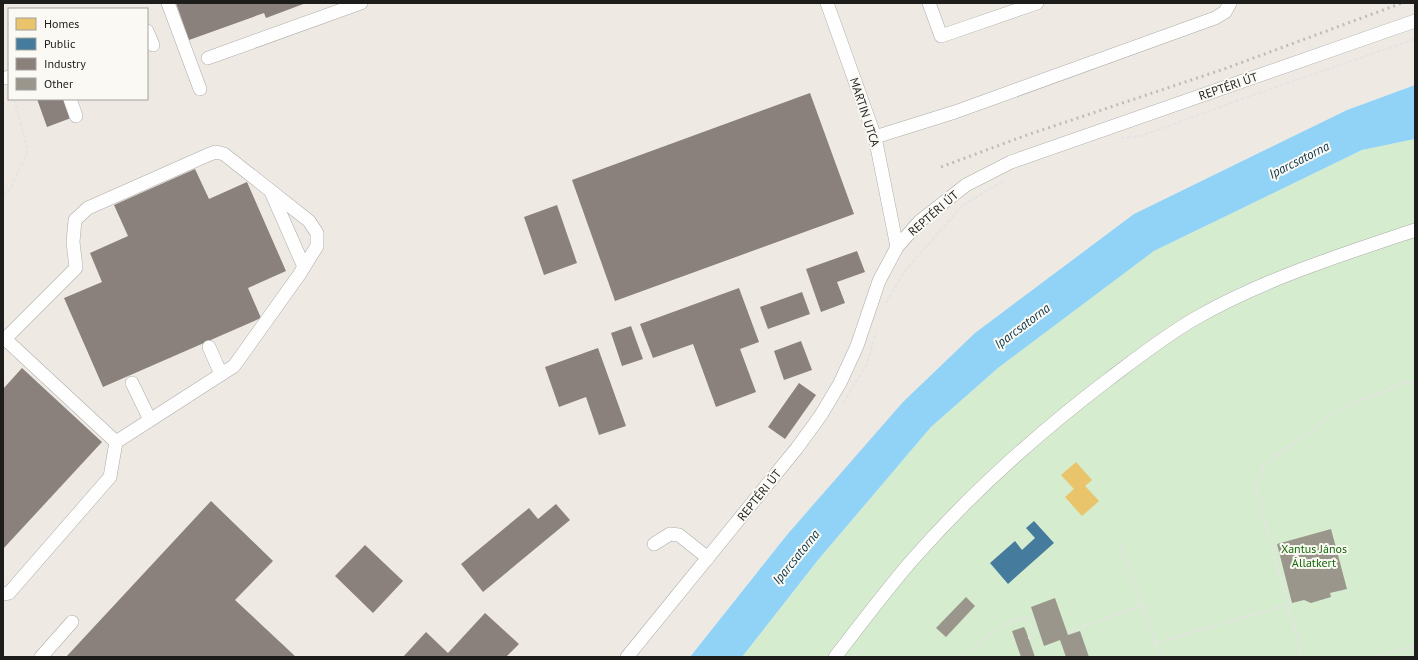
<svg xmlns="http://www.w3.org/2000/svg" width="1418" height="660" viewBox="0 0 1418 660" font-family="'PT Sans',sans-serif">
	<rect width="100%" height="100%" fill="#faf8f5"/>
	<path fill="#eee9e3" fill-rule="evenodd" d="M3 3H1415V85L1347 110 1134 214 786 536 690 657H3ZM9 9H147V99H9Z"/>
	<path fill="#d5eccf" d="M1415 139V657H742L818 560 931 427 998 368 1154 251 1362 150Z"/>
	<path fill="#91d3f6" d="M1415 85V139L1362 150 1154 251 998 368 931 427 818 560 742 657H690L786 536 903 402 975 333 1134 214 1347 110Z"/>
	<path fill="#e9c46a" d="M1076 462 1092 480 1085 486 1099 501 1082 516 1065 497 1074 489 1061 475Z"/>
	<path fill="#457b9d" d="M1034 521 1054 543 1008 584 990 563 1015 541 1022 550 1035 538 1026 528Z"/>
	<g fill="#8a817c">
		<path d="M176 3H306L266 18 264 13 189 40Z"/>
		<path d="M810 93 854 214 615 301 572 180Z"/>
		<path d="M37 99H64L71 118 47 127Z"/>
		<path d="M195 169 209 199 247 182 286 271 248 288 261 318 103 387 64 298 102 282 90 253 128 236 114 205Z"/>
		<path d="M557 205 577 263 544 275 524 217Z"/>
		<path d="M857 251 865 272 837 282 845 303 821 312 806 269Z"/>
		<path d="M739 288 759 342 740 349 756 392 716 407 693 344 653 358 640 324Z"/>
		<path d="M802 292 810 314 768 329 760 307Z"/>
		<path d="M631 326 643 359 622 366 611 333Z"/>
		<path d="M801 341 812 370 784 380 774 351Z"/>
		<path d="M598 348 626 426 599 435 586 397 559 407 545 367Z"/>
		<path d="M22 368 102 442 3 549V389Z"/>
		<path d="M799 383 816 395 785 439 768 427Z"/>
		<path d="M211 501 273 561 235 600 296 657H66Z"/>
		<path d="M556 504 570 520 483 592 461 564 529 508 538 519Z"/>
		<path d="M365 545 403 581 373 613 335 576Z"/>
		<path d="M485 613 519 644 506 657H403L426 632 448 653Z"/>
	</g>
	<g fill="#9a968b">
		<path d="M1331 529 1347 589 1330 593 1331 597 1311 603 1304 600 1292 603 1277 544Z"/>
		<path d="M966 597 975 606 946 637 936 628Z"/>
		<path d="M1055 598 1068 635 1080 631 1089 657H1066L1060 640 1044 646 1031 607Z"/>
		<path d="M1024 627 1026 631 1035 657H1021L1012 631Z"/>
	</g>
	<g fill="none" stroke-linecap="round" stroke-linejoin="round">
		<g stroke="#adacaa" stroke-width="14">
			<g id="minor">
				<path d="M168 3 200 89"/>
				<path d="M827 3 875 137 897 247"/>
				<path d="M929 3 941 36 1037 3"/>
				<path d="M147 31 153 45"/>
				<path d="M208 58 361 3"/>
				<path d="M6 78 9 77"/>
				<path d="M70 99 76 116"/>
				<path d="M875 137 955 112 1215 18 1225 12 1230 3"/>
				<path d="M271 192 304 267"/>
				<path d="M3 337 116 442 110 477 9 593 3 594"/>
				<path d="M5 339 76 268 73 242 75 220 88 208 210 154 216 152 224 154 309 221 317 233V246L299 275 234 366 116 442"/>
				<path d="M209 347 221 374"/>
				<path d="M132 383 150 420"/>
				<path d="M654 544 670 534 679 535 708 558"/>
				<path d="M41 657 72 622"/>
				<path d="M627 657 797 448 821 415 840 383 857 346 879 281 897 247 920 221 966 185 1011 162 1415 21"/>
				<path d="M835 657C861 624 886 590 913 559 972 492 1038 433 1109 379 1137 358 1166 335 1196 318 1264 279 1341 255 1415 230"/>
			</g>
		</g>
		<g stroke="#e5e4e3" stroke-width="2" stroke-dasharray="4 2" stroke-linecap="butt">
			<path d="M1121 138 1141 136 1242 99 1415 39"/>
			<path d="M3 196 9 191 28 151 14 99"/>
			<path d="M886 303 904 272 963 205 1003 181"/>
			<path d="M843 403 867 364 876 332"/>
			<path d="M1120 542 1160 657"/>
			<path d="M1070 632 1142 605"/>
			<path d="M1155 643 1287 605"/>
			<path d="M853 657 860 649"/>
			<path d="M963 657C982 642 1002 619 1028 617L1035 636 1028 638"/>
			<path d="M1302 657 1255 485 1264 465 1342 408 1407 382 1415 384"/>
			<path d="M1374 657 1415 646"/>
		</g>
		<use href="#minor" stroke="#fefefe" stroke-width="13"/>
		<path stroke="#bebdbc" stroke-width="3" stroke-dasharray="2 4" stroke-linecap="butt" d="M941 167 1024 136 1224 69 1402 3"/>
	</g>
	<g text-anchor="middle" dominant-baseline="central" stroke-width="4" stroke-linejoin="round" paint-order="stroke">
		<g font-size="12" fill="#1d1d1b" stroke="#fbf9f4">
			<text transform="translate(1228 86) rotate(-19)">REPTÉRI ÚT</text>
			<text transform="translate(865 112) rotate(72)">MARTIN UTCA</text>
			<text transform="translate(933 213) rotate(-41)">REPTÉRI ÚT</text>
			<text transform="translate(759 495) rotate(-51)">REPTÉRI ÚT</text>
		</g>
		<g font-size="12" fill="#156907" stroke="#fbf9f4">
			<text x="1314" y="548">Xantus János<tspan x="1314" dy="14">Állatkert</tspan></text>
		</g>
		<g font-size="13" font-style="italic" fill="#0b364b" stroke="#fbf9f4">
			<text transform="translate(1299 160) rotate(-27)">Iparcsatorna</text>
			<text transform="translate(1022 326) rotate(-37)">Iparcsatorna</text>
			<text transform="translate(796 557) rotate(-51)">Iparcsatorna</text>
		</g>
	</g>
	<rect width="1418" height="660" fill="none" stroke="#1d1d1b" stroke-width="8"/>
	<rect x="8" y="8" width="140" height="92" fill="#fbf9f4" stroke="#a2a19d"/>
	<rect x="16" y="18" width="20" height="12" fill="#e9c46a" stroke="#a2a19d"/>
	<text x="44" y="28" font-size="12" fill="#1d1d1b">Homes</text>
	<rect x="16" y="38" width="20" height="12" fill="#457b9d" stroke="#a2a19d"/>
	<text x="44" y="48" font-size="12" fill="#1d1d1b">Public</text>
	<rect x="16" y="58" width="20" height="12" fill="#8a817c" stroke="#a2a19d"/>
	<text x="44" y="68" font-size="12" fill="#1d1d1b">Industry</text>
	<rect x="16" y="78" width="20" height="12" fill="#9a968b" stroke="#a2a19d"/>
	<text x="44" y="88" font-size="12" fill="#1d1d1b">Other</text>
</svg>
